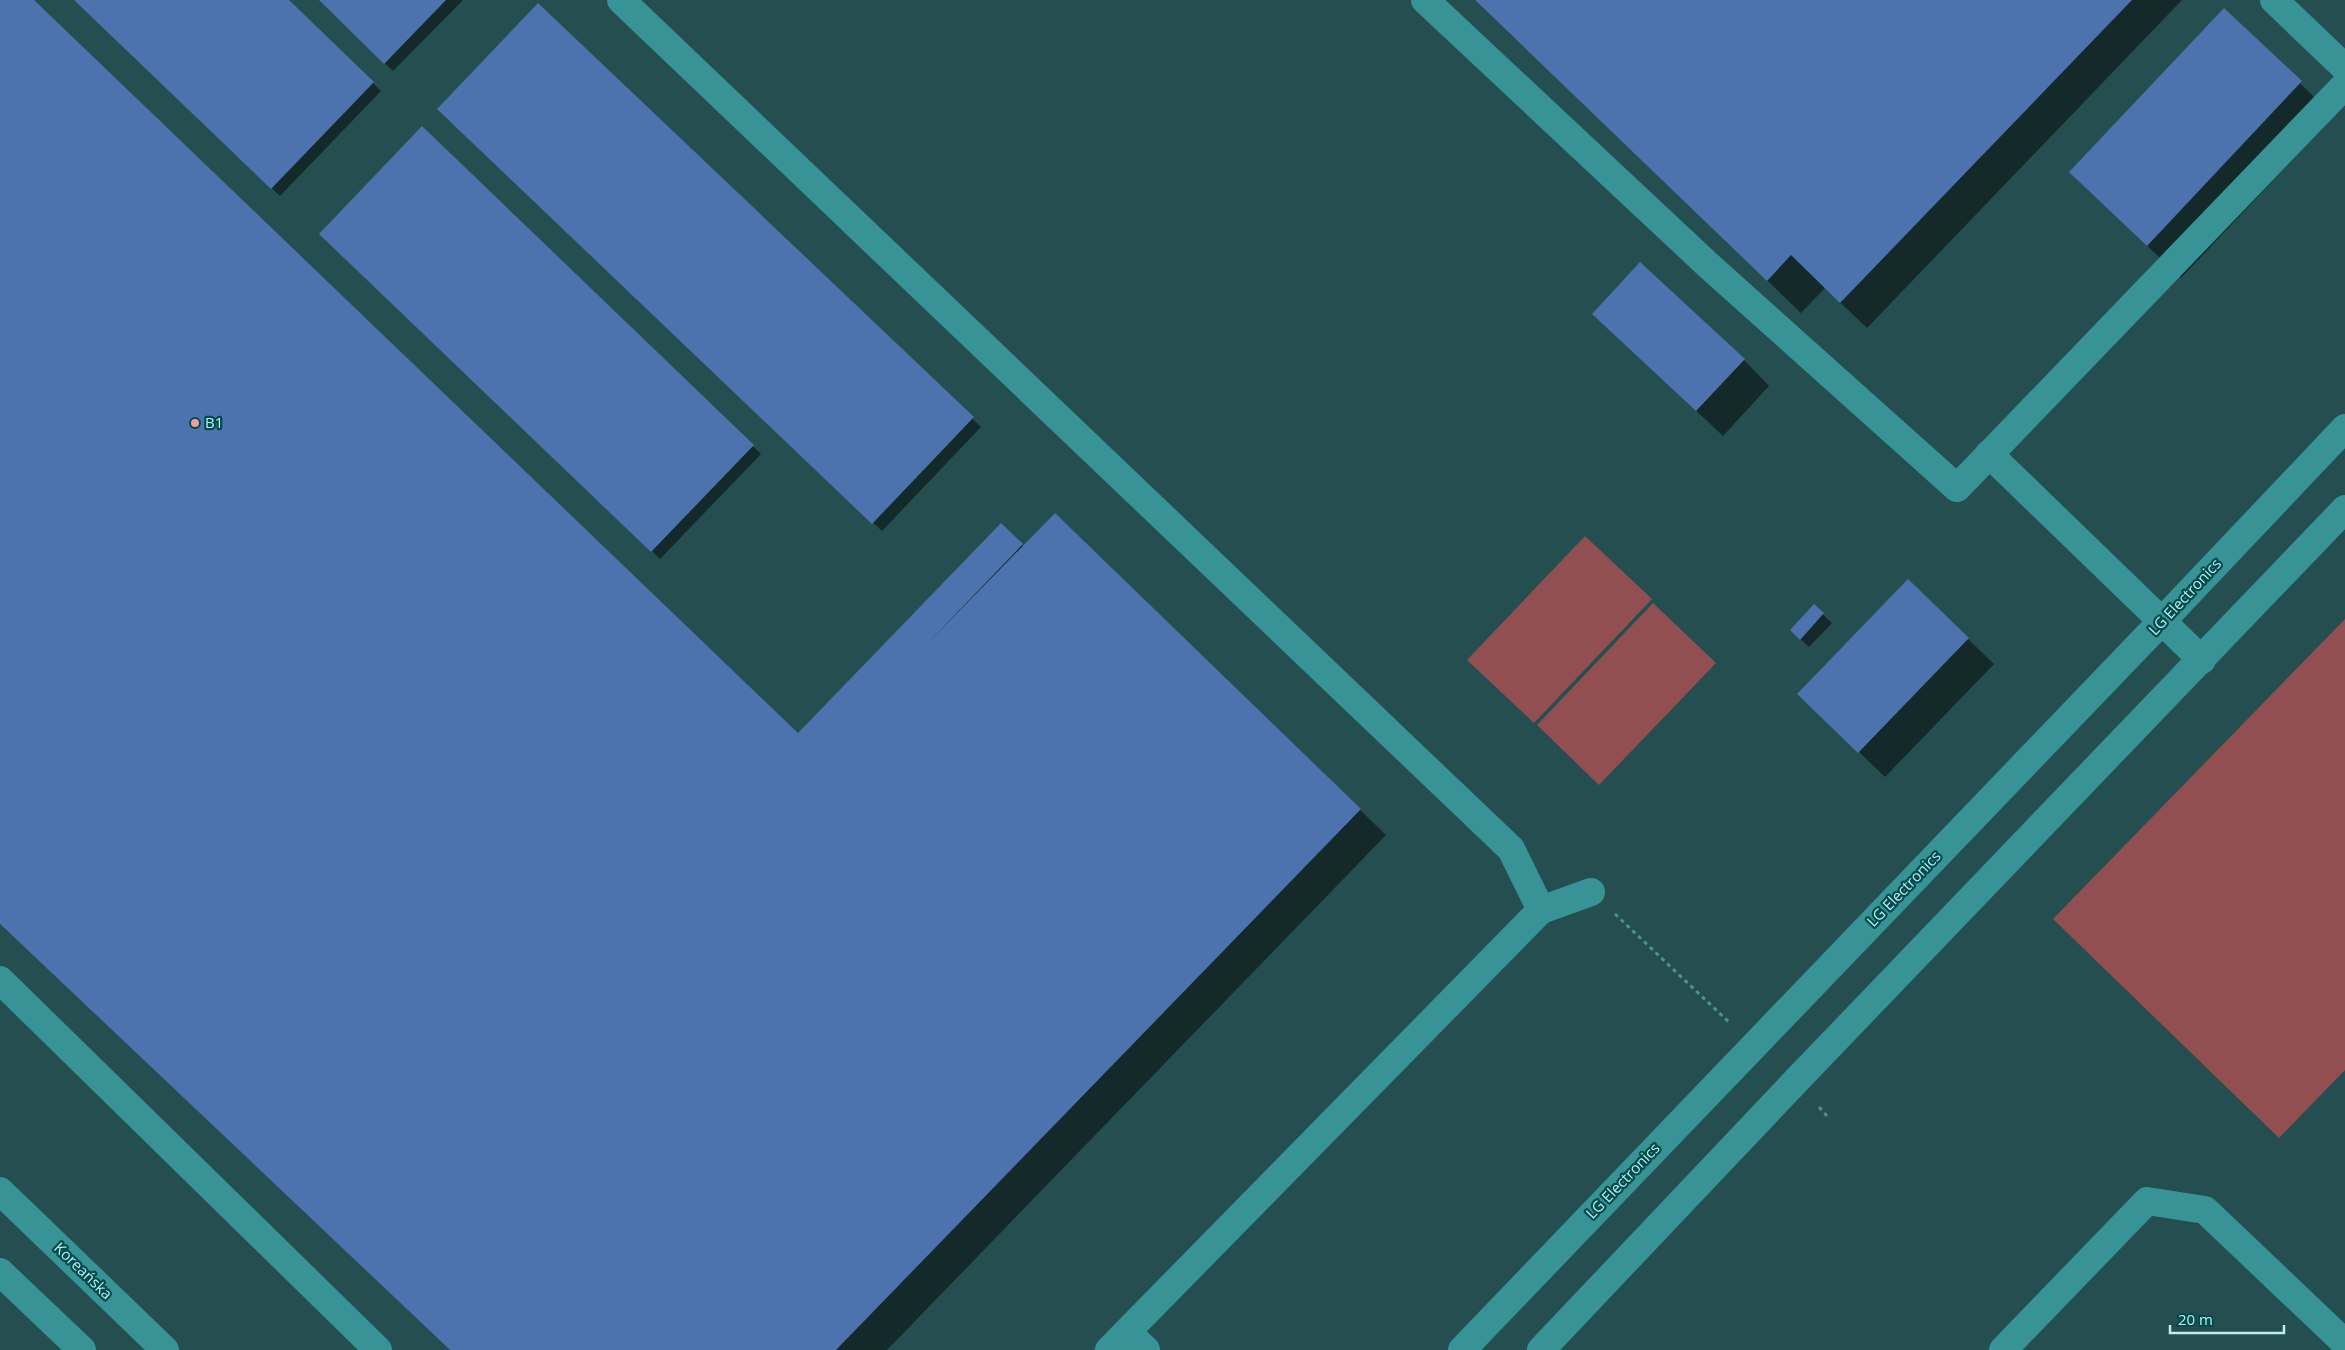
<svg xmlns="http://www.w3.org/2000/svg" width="2345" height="1350" font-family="'Open Sans',sans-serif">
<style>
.built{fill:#244e4f}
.green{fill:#924f52}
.shadow{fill:#0007}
.building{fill:#4c73ad}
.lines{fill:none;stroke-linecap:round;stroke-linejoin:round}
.path{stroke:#4f9092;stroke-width:3;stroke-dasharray:4 4;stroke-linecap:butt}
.minor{stroke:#379396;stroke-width:28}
.poi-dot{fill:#f59b9d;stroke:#004b4d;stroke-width:2}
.labels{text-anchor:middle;stroke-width:4.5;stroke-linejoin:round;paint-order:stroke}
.poi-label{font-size:15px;fill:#bbf0f1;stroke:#004b4d;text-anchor:start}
.street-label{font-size:15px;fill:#bbf0f1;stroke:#004b4d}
</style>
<rect width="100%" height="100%" fill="#004b4d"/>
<!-- built -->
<rect class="built" x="0" y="0" width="2345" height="1350"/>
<!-- green -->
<g class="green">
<polygon points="1585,536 1652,599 1534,723 1467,660"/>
<polygon points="1653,603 1716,663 1599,785 1537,725"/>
<polygon points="2345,619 2345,1070 2279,1138 2053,919"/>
</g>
<!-- shadow -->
<g class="shadow">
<polygon points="0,0 32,0 822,759 1001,525 1024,547 1055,514 1386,835 887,1350 450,1350 0,924"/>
<polygon points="76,0 287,0 381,91 280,196"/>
<polygon points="320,0 463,0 393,71"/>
<polygon points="1475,0 2182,0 1867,328 1825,288 1801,313"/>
<polygon points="538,5 981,427 882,531 447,117"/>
<polygon points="2224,10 2334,116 2181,278 2070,172"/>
<polygon points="422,128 761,454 660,559 321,234"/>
<polygon points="1594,314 1744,360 1769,386 1723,436"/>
<polygon points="1814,606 1832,623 1809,647 1791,630"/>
<polygon points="1968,639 1994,664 1885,777 1825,719"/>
</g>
<!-- building -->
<g class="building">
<polygon points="0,0 34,0 798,733 1001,523 1023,544 924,647 1055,513 1361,809 836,1350 450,1350 0,924"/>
<polygon points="74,0 289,0 374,82 271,189"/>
<polygon points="319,0 446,0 384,64"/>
<polygon points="1475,0 2132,0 1840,303 1791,255 1767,281"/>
<polygon points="538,3 974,417 872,524 437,109"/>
<polygon points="2224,8 2302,81 2147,246 2069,172"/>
<polygon points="422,126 754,445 651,552 319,234"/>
<polygon points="1640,262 1745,359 1696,411 1592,314"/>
<polygon points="1908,579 1969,638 1858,753 1797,694"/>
<polygon points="1814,604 1824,613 1800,640 1790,630"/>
</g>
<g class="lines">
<!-- path -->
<g class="path">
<polyline points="1615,914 1731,1024"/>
<polyline points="1819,1107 1828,1117"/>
</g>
<!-- minor -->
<g class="minor">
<polyline points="621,0 1511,849 1541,910 1109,1350"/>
<polyline points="1425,0 1708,265 1957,488 2345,85"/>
<polyline points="2274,0 2345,68"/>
<polyline points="1989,454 2202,660"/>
<polyline points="1541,910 1591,892"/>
<polyline points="0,980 378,1350"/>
<polyline points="0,1191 165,1350"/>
<polyline points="0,1272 82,1350"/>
<polyline points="1127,1332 1146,1350"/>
<polyline points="1462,1350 2162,621 2345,428"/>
<polyline points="1541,1350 1794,1083 2345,509"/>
<polyline points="2003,1350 2147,1201 2205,1210 2345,1343"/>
</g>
</g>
<!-- markers -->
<circle class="poi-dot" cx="195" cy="423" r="5"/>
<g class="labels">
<!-- poi labels -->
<g class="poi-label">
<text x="205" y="428">B1</text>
</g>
<!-- street labels -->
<g class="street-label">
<text transform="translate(2185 597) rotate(-47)" y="5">LG Electronics</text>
<text transform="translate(1904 889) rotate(-46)" y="5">LG Electronics</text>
<text transform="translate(1623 1181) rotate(-46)" y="5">LG Electronics</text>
<text transform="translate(83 1271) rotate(44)" y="5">Koreańska</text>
</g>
</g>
<!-- scale -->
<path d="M2170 1325v8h114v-8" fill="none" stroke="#bbf0f1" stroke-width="2.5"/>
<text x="2178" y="1325" font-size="15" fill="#bbf0f1" stroke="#004b4d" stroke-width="4" paint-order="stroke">20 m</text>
</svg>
